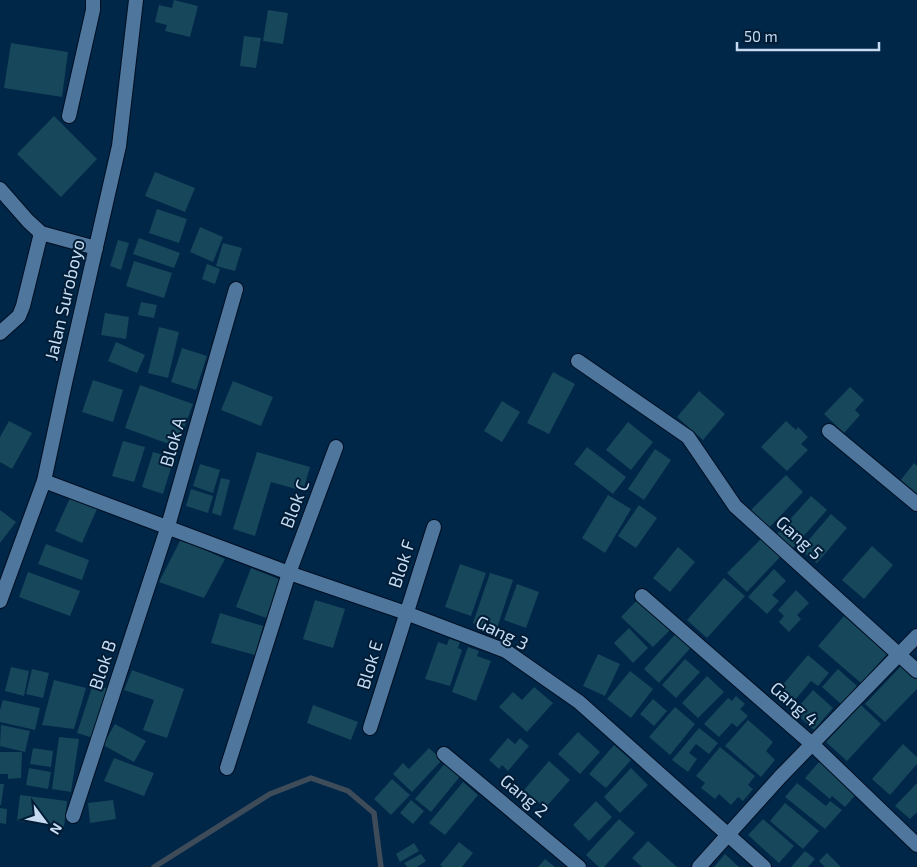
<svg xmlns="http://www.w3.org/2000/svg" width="917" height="867" font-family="'Exo 2',sans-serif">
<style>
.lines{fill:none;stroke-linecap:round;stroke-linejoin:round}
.stream{stroke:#3e4c5a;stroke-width:5.5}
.building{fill:#17475b}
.minor-casing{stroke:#000f21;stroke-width:16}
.minor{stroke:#4f779e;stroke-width:14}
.labels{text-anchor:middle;stroke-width:4;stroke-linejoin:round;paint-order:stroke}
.street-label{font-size:18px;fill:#c6dbf1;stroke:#011d36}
</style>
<rect width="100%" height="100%" fill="#002648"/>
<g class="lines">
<!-- stream -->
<polyline class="stream" points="154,867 270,794 311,778 348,791 374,813 381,867"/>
</g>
<!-- building -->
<g class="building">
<polygon points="174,0 198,6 190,37 165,31 167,25 155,22 159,5 172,8"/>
<polygon points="268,10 288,13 283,44 263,41"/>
<polygon points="244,36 261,38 256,68 240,66"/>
<polygon points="11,43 68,52 62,97 4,88"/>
<polygon points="54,116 97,159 61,197 17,154"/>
<polygon points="155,172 195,188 185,212 145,196"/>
<polygon points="157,209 187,219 179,243 149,233"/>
<polygon points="200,227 223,237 213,262 190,252"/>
<polygon points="139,238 180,253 174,268 133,254"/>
<polygon points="118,240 129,243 121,270 110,266"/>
<polygon points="223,243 242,248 235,271 216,266"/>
<polygon points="134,261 172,273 164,298 126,286"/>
<polygon points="207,264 220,269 215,284 202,279"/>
<polygon points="141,302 157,305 154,318 138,315"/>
<polygon points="105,313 129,317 126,339 101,335"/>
<polygon points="159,327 179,332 168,378 148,373"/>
<polygon points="116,342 145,355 137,373 108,361"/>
<polygon points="182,348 207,356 196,390 171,382"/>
<polygon points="553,372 575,384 549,434 527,423"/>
<polygon points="93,380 123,390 113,422 82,412"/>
<polygon points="233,381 273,397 261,426 221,410"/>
<polygon points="140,385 193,404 177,447 125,428"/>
<polygon points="850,387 864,400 855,410 860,415 844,433 824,414"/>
<polygon points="699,391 725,414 703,440 677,417"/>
<polygon points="502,401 520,412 502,442 484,431"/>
<polygon points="9,421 32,433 12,469 0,462 0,437"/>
<polygon points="786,421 796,430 798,427 808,437 801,444 808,450 787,471 761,447"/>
<polygon points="628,422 653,442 631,470 606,450"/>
<polygon points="123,441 145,447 134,482 112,476"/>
<polygon points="587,447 626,477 613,494 574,464"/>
<polygon points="655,449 671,460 644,500 628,489"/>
<polygon points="153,452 174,458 163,494 142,487"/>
<polygon points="257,452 310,467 303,491 271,482 255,536 233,529"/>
<polygon points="914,463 917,466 917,494 900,481"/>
<polygon points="200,464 220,470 213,493 193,486"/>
<polygon points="786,475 803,492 767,530 749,512"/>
<polygon points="221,478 230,480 221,516 212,513"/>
<polygon points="191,489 213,496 208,513 186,506"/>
<polygon points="608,495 631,509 605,553 582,538"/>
<polygon points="811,496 827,510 793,548 777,534"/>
<polygon points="70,498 97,509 82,543 55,531"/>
<polygon points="639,505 657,518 636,548 618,536"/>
<polygon points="0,510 16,522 0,543"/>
<polygon points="831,514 847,528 817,563 800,550"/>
<polygon points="762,538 781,556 747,592 727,573"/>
<polygon points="181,539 225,559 204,598 159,582"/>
<polygon points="46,544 89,560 82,580 38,564"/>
<polygon points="872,546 893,565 864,599 842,580"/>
<polygon points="678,547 695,562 670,592 653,578"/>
<polygon points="460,564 486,573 471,616 445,607"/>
<polygon points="251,568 281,580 266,618 236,607"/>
<polygon points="774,569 786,581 772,595 779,601 767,614 748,597"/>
<polygon points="28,572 80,591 70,616 19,597"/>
<polygon points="490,573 513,580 496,631 473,623"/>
<polygon points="724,578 745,596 707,638 687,620"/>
<polygon points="517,584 539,592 526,628 504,620"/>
<polygon points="796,590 809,603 797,615 801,619 789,632 779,622 784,616 778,610"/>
<polygon points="641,596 673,627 653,647 621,617"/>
<polygon points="315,600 345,609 333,648 303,639"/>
<polygon points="220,613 263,626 255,655 211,643"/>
<polygon points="844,616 887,654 861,683 818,646"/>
<polygon points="629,628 648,648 633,663 614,643"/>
<polygon points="679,630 694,644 659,683 644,669"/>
<polygon points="449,639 460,642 458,648 462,650 450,686 425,679 438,642 447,645"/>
<polygon points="468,647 479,651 477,656 491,661 476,701 452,692"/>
<polygon points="598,654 620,664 605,696 583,686"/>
<polygon points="808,655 829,673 818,686 811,681 795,700 780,688"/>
<polygon points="685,659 700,672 676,698 662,685"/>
<polygon points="903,664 917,678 917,689 885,722 865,704"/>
<polygon points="11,667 29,671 24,696 5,691"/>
<polygon points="32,669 49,673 43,698 26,694"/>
<polygon points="838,669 857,686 841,704 822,687"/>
<polygon points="132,670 184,689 167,738 143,730 154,700 124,690"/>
<polygon points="630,671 653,689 631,718 607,699"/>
<polygon points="707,676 724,692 698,718 682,703"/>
<polygon points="54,680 86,688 74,729 42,725"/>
<polygon points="93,684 109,689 93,738 77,733"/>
<polygon points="534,687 553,703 527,732 499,707 513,692 522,700"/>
<polygon points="813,690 833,708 814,730 794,712"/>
<polygon points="736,696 745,704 740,709 748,716 737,727 732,723 719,737 704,724 728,698 732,701"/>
<polygon points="653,699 667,711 654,726 640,714"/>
<polygon points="3,700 40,708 35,730 0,722 0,710"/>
<polygon points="313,705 358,722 351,740 307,723"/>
<polygon points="861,705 881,724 847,761 826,742"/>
<polygon points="675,707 695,724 670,755 649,737"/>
<polygon points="748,720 773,742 766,751 775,760 761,777 725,746"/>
<polygon points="115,724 146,741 134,762 103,745"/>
<polygon points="1,725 30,731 25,752 0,746"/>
<polygon points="699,728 718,743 709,754 696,744 689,753 697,759 688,772 672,760"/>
<polygon points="578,732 600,752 580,774 558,754"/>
<polygon points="59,737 79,739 71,792 52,789"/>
<polygon points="508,738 515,744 520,738 529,746 508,771 502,765 499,769 489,760"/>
<polygon points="903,744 917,757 917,764 890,795 872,779"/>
<polygon points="614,745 631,760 606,788 589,774"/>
<polygon points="720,747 755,776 748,785 753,789 743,801 738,797 731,805 719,794 715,799 701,788 705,783 696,776"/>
<polygon points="33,748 53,751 51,767 30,764"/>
<polygon points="429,748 442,760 412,792 393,774 403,763 409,769"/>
<polygon points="0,752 22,752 21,778 8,779 8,774 0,774"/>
<polygon points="114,758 154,773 144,796 104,781"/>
<polygon points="447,761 462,774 431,812 415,799"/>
<polygon points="549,761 570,780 545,808 524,790"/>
<polygon points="819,762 826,767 828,765 858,792 845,807 832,796 830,799 805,778"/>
<polygon points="29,768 51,772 48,789 26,785"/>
<polygon points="631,768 648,785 620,813 604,797"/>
<polygon points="392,779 410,795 391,815 374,799"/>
<polygon points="463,782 478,795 445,835 429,823"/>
<polygon points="797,783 826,806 830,801 842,810 825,829 785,797"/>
<polygon points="917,783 917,812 910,819 895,806"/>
<polygon points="0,784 4,784 1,805 0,805"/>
<polygon points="20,795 67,801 64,827 17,821"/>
<polygon points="113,800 116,819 90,823 88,803"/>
<polygon points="411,800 424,811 413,824 400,813"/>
<polygon points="596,801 612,817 589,841 573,825"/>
<polygon points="785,803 819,831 803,849 770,821"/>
<polygon points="0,808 7,809 6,824 0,823"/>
<polygon points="619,819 635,833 604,867 599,867 586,855"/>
<polygon points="763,819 794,846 779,863 748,835"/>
<polygon points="648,841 677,867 642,867 632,858"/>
<polygon points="459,842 473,853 462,867 443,867 440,865"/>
<polygon points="414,843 419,851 400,862 396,854"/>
<polygon points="805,851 815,859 808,867 791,867"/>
<polygon points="827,853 841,867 825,867 819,861"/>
<polygon points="421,854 426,861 417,867 407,867 404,863"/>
<polygon points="725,854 739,867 714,867"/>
<polygon points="545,859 555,867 538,867"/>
</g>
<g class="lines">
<defs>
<g id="minor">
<polyline points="69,116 93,10 93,0"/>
<polyline points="0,189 28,221 41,233 96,248"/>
<polyline points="0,333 19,316 23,306 41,233"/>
<polyline points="578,361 688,437 735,506 917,671"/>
<polyline points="829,431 917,504"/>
<polyline points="44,481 289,573 406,613 506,651 579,702 764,867"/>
<polyline points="642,596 812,744 917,845"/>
<polyline points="0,601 44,481 65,383 119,146 136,0"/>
<polyline points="370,728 434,527"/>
<polyline points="444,754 579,867"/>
<polyline points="227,768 289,573 336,447"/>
<polyline points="73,816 168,526 236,289"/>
<polyline points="699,867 780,777 917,636"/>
</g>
</defs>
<!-- minor casing -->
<use href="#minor" class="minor-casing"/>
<!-- minor -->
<use href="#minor" class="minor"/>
</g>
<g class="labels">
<!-- street labels -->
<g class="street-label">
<text transform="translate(65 300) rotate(-77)" y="6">Jalan Suroboyo</text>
<text transform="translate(173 442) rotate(-74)" y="6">Blok A</text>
<text transform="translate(295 504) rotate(-69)" y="6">Blok C</text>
<text transform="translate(799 538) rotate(42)" y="6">Gang 5</text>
<text transform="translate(402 564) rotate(-72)" y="6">Blok F</text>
<text transform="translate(502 633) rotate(26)" y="6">Gang 3</text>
<text transform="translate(103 665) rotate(-72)" y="6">Blok B</text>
<text transform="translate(370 665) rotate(-73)" y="6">Blok E</text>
<text transform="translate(794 704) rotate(41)" y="6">Gang 4</text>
<text transform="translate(524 796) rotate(40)" y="6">Gang 2</text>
</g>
</g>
<!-- north arrow -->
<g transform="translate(45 822) rotate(122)" stroke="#011d36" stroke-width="4" paint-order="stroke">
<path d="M0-4L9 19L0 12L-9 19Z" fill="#c6dbf1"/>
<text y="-8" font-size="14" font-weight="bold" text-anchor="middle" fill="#c6dbf1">N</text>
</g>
<!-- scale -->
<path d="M737 42v8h142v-8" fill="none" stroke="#c6dbf1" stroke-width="2.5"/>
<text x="744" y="42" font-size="15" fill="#c6dbf1" stroke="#011d36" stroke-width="4" paint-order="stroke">50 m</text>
</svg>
